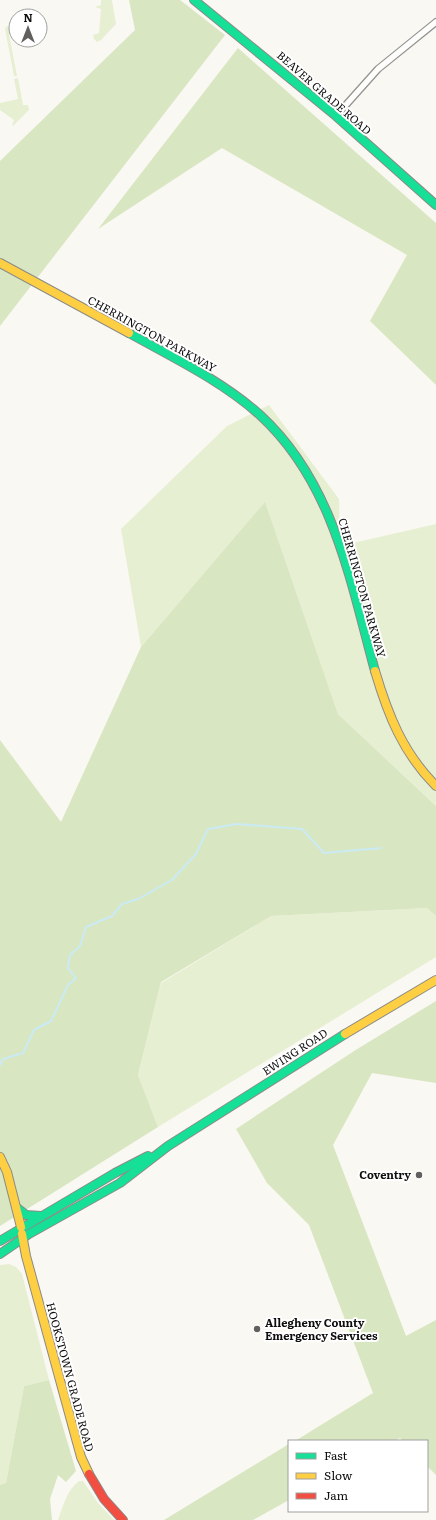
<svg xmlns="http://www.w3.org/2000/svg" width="436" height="1520" font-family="Literata,serif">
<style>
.green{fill:#e7efd3}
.forest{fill:#d9e6c2}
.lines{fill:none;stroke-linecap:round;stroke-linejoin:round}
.stream{stroke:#caebf3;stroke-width:2}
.street-casing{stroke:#949391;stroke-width:8}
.fast-casing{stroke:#8b8a87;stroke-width:10}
.slow-casing{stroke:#8b8a87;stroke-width:10}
.jam-casing{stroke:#8b8a87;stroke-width:10}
.street{stroke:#fefefd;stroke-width:5.5}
.fast{stroke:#16e098;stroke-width:8}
.slow{stroke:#ffcf43;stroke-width:8}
.jam{stroke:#f24e42;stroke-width:8}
.poi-dot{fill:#61605e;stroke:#fff;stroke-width:1.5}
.labels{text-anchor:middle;stroke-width:4;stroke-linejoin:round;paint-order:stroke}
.street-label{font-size:11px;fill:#0e0e0e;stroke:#fff}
.poi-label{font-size:11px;font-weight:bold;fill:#0e0e0e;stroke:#fff;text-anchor:end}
</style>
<rect width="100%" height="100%" fill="#faf8f2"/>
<!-- green -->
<g class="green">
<polygon points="101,0 112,0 116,24 101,40 97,42 94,39 93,35 99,33 101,9 95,7 101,5"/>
<polygon points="7,26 16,32 9,34 17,76 14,76 5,29"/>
<polygon points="18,78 23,105 28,105 29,110 13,126 12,125 14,120 0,110 0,103 18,99 14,79"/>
<polygon points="269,405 339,499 340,546 436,524 436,806 338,714 265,503 141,647 121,529 227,426"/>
<polygon points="427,908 436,916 436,957 158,1127 138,1075 161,983 271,916"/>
<polygon points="9,1264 16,1267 22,1274 49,1380 24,1386 6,1483 0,1485 0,1265"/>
<path d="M79,1481H83L98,1503L114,1520H58C63,1506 67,1490 79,1481Z"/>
</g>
<!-- forest -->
<g class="forest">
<polygon points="129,0 180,0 225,35 0,326 0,161 135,30"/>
<polygon points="238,48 436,223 436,385 370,321 407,255 222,148 98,229"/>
<polygon points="265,502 338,714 436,806 436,916 427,908 271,916 161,982 138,1075 158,1127 0,1226 0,740 61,822 141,647"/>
<polygon points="436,1001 436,1083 372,1073 333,1145 406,1336 436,1320 436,1475 427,1466 427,1441 403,1441 400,1438 394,1441 295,1441 373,1393 309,1225 267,1183 236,1129 354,1051"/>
<polygon points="49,1380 76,1471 66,1482 58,1475 50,1499 52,1520 0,1520 0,1485 6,1483 24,1386"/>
<polygon points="289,1444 289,1500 253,1520 164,1520"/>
</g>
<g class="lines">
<!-- stream -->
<polyline class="stream" points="0,1065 3,1059 23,1053 34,1030 51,1021 68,985 76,978 68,968 70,955 80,946 86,927 112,916 122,904 138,899 172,880 196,854 208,829 237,824 302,829 324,853 381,848"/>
<defs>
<polyline id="street" points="336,116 378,69 436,22"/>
<g id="fast">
<polyline points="194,0 336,116 436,205"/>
<path d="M129,333C174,358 222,381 260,415C333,482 350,579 375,671"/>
<polyline points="17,1208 26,1215 41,1216"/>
<polyline points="0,1241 115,1173 148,1156"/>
<polyline points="0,1254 29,1234 120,1183 168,1146 345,1034"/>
</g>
<g id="slow">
<polyline points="0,263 129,333"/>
<path d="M375,671C388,715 403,753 436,786"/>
<polyline points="345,1034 436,980"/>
<polyline points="0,1157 7,1172 21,1227"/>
<polyline points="22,1234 26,1256 81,1457 89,1474"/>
</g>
<polyline id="jam" points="89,1474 104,1499 123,1520"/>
</defs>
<!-- street casing -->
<use href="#street" class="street-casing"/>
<!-- fast casing -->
<use href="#fast" class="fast-casing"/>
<!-- slow casing -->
<use href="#slow" class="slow-casing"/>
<!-- jam casing -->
<use href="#jam" class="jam-casing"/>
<!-- street -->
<use href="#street" class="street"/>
<!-- fast -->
<use href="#fast" class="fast"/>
<!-- slow -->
<use href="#slow" class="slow"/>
<!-- jam -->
<use href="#jam" class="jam"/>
</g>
<!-- markers -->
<g class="poi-dot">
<circle cx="419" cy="1175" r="4"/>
<circle cx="257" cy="1329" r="4"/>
</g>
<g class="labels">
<!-- street labels -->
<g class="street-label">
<text transform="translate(324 93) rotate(41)" y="4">BEAVER GRADE ROAD</text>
<text transform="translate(152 334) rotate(29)" y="4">CHERRINGTON PARKWAY</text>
<text transform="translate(362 588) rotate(74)" y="4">CHERRINGTON PARKWAY</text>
<text transform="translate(295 1052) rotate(-33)" y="4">EWING ROAD</text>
<text transform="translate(70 1377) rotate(75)" y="4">HOOKSTOWN GRADE ROAD</text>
</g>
<!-- poi labels -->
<g class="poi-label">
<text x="411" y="1179">Coventry</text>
<text x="265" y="1327" text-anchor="start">Allegheny County<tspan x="265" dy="13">Emergency Services</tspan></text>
</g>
</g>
<!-- legend -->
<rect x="288" y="1440" width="140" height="72" fill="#ffffff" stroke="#9f9f9f"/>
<rect x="296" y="1453" width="20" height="6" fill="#16e098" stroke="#9f9f9f"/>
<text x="324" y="1460" font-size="12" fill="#0e0e0e">Fast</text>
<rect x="296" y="1473" width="20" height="6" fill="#ffcf43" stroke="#9f9f9f"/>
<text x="324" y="1480" font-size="12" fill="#0e0e0e">Slow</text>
<rect x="296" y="1493" width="20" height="6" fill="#f24e42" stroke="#9f9f9f"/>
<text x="324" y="1500" font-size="12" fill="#0e0e0e">Jam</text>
<!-- north arrow -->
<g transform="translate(28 28)"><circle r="19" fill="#ffffff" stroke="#9f9f9f"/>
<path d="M0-3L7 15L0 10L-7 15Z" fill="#61605e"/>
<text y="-6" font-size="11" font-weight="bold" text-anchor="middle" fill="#0e0e0e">N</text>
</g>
</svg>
